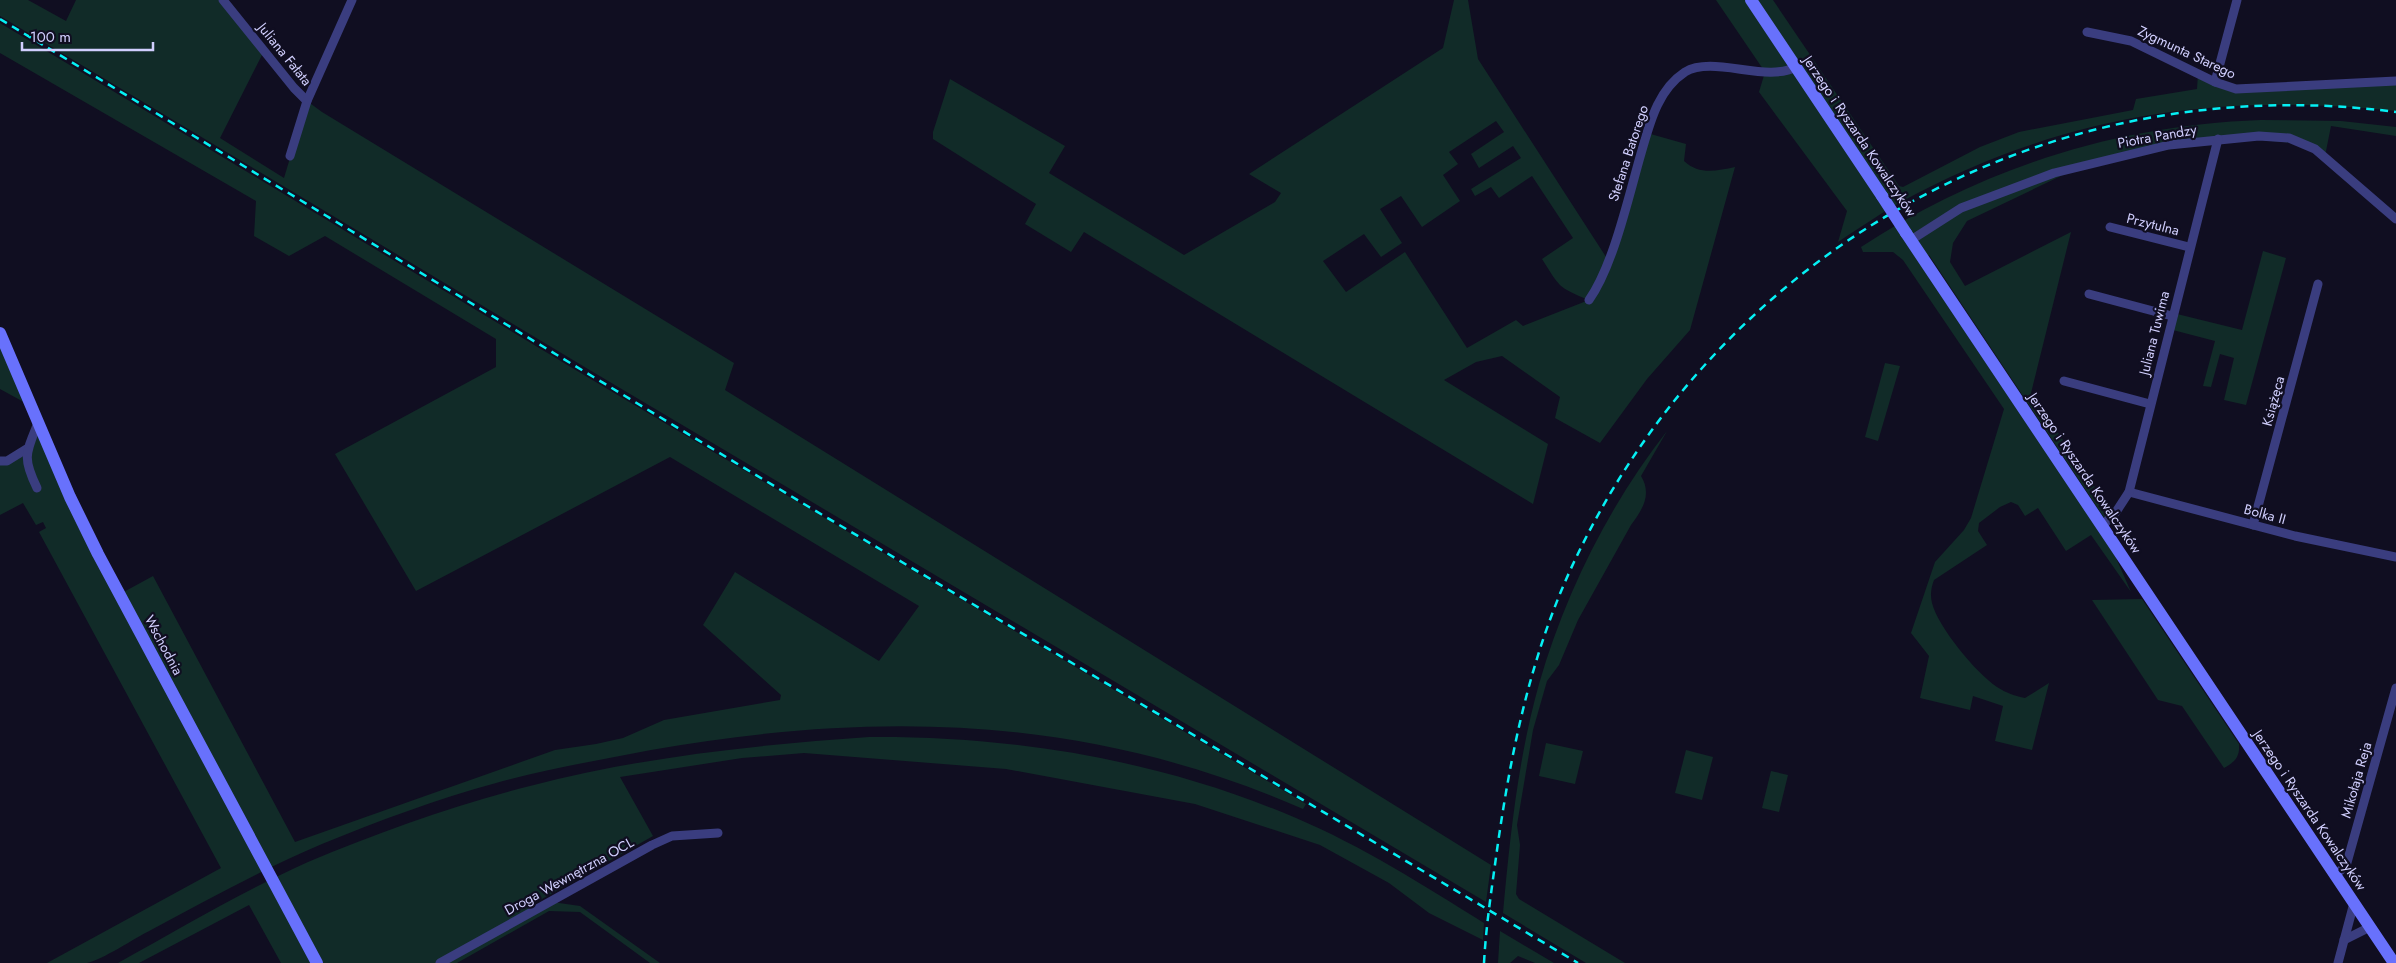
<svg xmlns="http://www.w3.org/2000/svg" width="2396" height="963" font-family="Jost,sans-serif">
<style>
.green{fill:#112b28;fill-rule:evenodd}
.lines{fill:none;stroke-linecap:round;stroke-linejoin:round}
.street{stroke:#3a3d7f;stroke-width:9}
.secondary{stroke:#6871fc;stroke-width:12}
.rail{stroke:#05f0f4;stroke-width:2.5;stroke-dasharray:8 6;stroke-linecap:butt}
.secondary-bridge{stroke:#6871fc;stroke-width:12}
.labels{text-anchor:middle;stroke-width:4.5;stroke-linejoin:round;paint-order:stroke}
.street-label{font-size:14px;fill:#d1cffe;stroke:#100e21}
</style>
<rect width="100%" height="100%" fill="#100e21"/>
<!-- green -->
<g class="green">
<polygon points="0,0 28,0 66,21 76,0 223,0 264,51 220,138 284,178 307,101 322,112 734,363 725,390 1491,865 1486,902 593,372 0,16"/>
<path d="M1454,0H1468L1478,59L1608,260L1647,133L1686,144L1684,161C1699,175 1716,171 1735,167L1690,330L1647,379L1600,443L1555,418L1560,397L1502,356L1476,362L1444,380L1548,444L1533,504L1084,232L1071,252L1025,224L1036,204L933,139V132L950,79L1065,146L1049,173L1184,255L1275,202L1281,193L1249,174L1443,48ZM1496,121L1504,132L1471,154L1479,168L1513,146L1521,158L1471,189L1475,196L1491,187L1499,198L1532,176L1573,238L1542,259C1560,287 1557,287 1589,300L1523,326L1516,320L1467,348L1405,252L1346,292L1323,261L1364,234L1381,257L1402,243L1380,209L1401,196L1422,227L1460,201L1443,175L1458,164L1449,152Z"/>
<path d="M1716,0H1773L1899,186L1903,187L1980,147L2019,132L2133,110L2136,99L2197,89L2198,74L2228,87L2396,81V111C2215,92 2060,115 1899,203C1878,215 1858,229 1838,242L1847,211L1759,92L1765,72Z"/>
<path d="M0,23L589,378L1306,804L1303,809C1088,715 879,710 651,750C599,760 547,769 496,783C437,799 378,821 322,844C263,869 207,900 151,930C135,938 102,960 87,963C74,963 60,963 47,963L221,868L39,532L46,528L43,522L36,525L23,503L0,515V461L28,448L38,423L120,594L153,576L295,842L555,750L596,744L623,738L664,720L780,700L781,695L703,625L735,572L879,661L919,606L670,457L416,591L335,454L496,367V339L325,236L289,256L254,236L256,201L0,53Z"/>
<path d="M2261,120L2341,121L2396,127V136L2331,126L2325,156L2305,144L2237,138L2088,163L1967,221L1953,243L1950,262L1965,286L2071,232L2031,393L2114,515L2107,522L1929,255L1925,260L2102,526L2131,592L2091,535L2066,551L2038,508L2025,516L2018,505L2011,502L2000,507L1979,523L1978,531L1987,545L1934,580C1931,588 1930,595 1932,603C1938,627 1976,673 1997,687C2006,693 2015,696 2025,698L2049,683L2032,750L1995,741L2003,706L1973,696L1970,710L1920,698L1929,656L1911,633L1935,562L1964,530L1971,518L2004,409L1903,260L1893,252H1863L1861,247C1981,168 2117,125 2261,120Z"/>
<polygon points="2263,251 2286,258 2246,405 2224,400 2234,358 2220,354 2211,387 2203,386 2215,341 2169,329 2173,313 2242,330"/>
<polygon points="0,333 31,406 0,389"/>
<polygon points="1885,363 1900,366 1878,441 1865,437"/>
<path d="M1667,431L1641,476C1652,494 1643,509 1631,525L1578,620L1559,665L1547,681L1533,730L1519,813L1517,825L1520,845L1516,894L1519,899L1625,963H1586L1503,913C1510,836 1518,759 1539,684C1565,594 1609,505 1667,431Z"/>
<path d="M2142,599L2239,744C2240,757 2235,762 2224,768L2182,706L2158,700L2092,600Z"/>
<path d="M869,737C1016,736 1160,760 1296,818C1362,846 1423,885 1484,923L1483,940L1429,913L1389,883L1320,845L1195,804L1006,769L804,753L742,758L620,777L653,836L535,903L536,905L552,902L580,906L660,963H650L580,912L549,911L457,963H281L249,905L139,963H118C181,928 243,891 308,862C380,832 455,805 530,786C640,757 756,745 869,737Z"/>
<polygon points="1546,743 1583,751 1575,784 1539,776"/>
<polygon points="1686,750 1713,757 1702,800 1675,793"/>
<polygon points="1771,771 1788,775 1779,812 1762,808"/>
<polygon points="1500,931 1554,963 1535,963 1518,956 1510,963 1498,963"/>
</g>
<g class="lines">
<!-- street -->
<g class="street">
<polyline points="223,0 294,88 307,101"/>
<polyline points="2087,32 2131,41 2215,82 2236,89 2396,81"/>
<polyline points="2215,82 2237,0"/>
<polyline points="290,156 307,101 352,0"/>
<polyline points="2110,227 2189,247"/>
<polyline points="1911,240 1961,208 2054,173 2169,145 2259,136 2289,138 2315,149 2396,219"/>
<polyline points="2089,294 2172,316"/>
<path d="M1589,300C1613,266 1628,199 1640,157C1649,127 1656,91 1685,72C1713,55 1766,83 1796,67"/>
<polyline points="2064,381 2150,404"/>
<polyline points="0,461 7,461 28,448"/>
<path d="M37,488C22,457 26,453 38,423"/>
<polyline points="2129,492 2295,536 2396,557"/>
<polyline points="2253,525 2318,284"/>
<polyline points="2102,526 2116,512 2129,492 2218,139"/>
<polyline points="2335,875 2346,866 2396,688"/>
<polyline points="2344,940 2370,927"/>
<polyline points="440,963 652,845 672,836 718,833"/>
<polyline points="2338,963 2354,903"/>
</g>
<!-- secondary -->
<g class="secondary">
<polyline points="1751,0 1882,196"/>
<polyline points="1906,233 2394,963"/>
<polyline points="0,333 70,497 98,554 317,963"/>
</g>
<!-- rail -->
<g class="rail">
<polyline points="0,19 809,507 1578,963"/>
<path d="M1484,963C1486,925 1492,887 1497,850C1511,751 1531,653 1574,562C1722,247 2051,67 2396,112"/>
</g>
<!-- secondary-bridge -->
<polyline class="secondary-bridge" points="1882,196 1906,233"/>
</g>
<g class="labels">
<!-- street labels -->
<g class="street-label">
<text transform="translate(2187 52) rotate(25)" y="5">Zygmunta Starego</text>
<text transform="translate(285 54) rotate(51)" y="5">Juliana Fałata</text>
<text transform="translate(1860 136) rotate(56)" y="5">Jerzego i Ryszarda Kowalczyków</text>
<text transform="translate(2157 136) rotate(-10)" y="5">Piotra Pandzy</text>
<text transform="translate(1628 153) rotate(-72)" y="5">Stefana Batorego</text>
<text transform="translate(2153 224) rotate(14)" y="5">Przytulna</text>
<text transform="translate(2154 333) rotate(-76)" y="5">Juliana Tuwima</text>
<text transform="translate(2273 401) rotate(-75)" y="5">Książęca</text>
<text transform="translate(2085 473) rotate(56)" y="5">Jerzego i Ryszarda Kowalczyków</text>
<text transform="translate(2265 514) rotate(15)" y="5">Bolka II</text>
<text transform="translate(164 645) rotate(62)" y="5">Wschodnia</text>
<text transform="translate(2356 780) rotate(-74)" y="5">Mikołaja Reja</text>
<text transform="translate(2310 810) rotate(56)" y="5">Jerzego i Ryszarda Kowalczyków</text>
<text transform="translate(569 876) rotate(-29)" y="5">Droga Wewnętrzna OCL</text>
</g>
</g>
<!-- scale -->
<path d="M22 42v8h131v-8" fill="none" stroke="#d1cffe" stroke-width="2.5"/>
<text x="30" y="42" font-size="15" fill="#d1cffe" stroke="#100e21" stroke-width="4" paint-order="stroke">100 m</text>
</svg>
